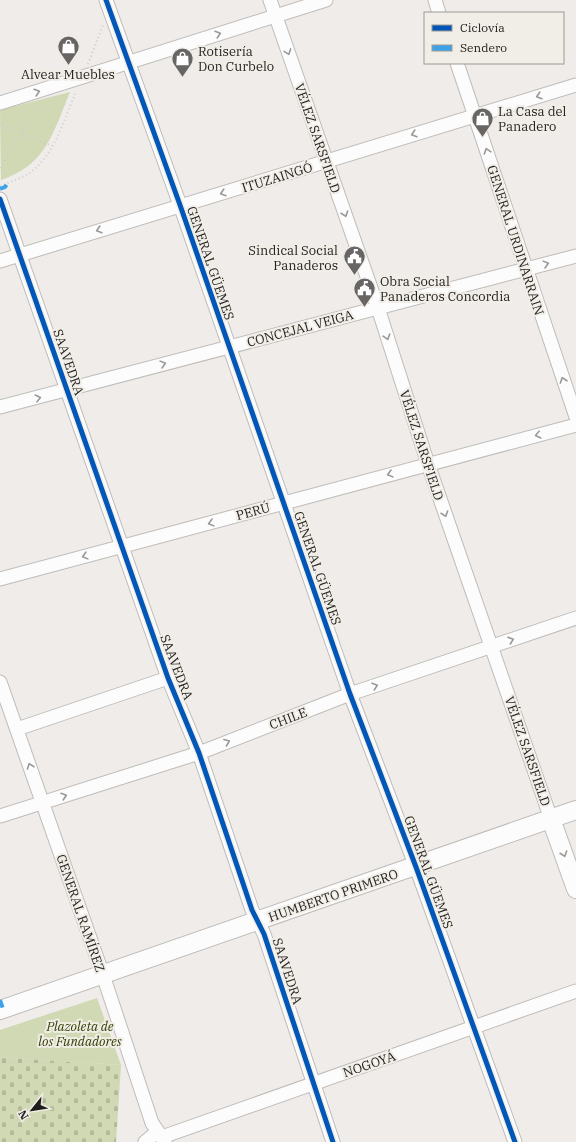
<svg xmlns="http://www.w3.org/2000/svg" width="576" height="1142" font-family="'IBM Plex Serif',serif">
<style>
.cemetery{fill:url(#cemetery-stones)}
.park{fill:#d0d9b4}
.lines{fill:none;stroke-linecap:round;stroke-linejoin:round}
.street-casing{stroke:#bebcb9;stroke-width:15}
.secondary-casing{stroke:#bebcb9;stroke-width:20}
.path{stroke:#cdcdcc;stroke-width:2;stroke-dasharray:1 3;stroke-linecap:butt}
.street{stroke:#fdfcfc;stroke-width:13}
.secondary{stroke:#fdfcfc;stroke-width:18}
.quiet{stroke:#3da2ea;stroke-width:4;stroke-dasharray:8 4;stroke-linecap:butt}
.cycleway-casing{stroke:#f1ede7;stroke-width:8}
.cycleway{stroke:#0057b8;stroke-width:5}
.oneway{stroke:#999897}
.labels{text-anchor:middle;stroke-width:4;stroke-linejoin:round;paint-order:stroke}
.poi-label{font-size:13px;fill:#1f1e1c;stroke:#f1ede7;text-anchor:start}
.street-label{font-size:13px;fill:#1f1e1c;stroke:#f1ede7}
.park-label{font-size:13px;font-style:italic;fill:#323f00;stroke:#f1ede7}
</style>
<defs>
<pattern id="cemetery-stones" width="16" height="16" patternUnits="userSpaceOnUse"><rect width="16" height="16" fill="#d0d9b4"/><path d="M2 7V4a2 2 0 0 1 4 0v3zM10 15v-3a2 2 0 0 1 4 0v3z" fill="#b2ba9a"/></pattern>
</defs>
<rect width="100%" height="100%" fill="#efece9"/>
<!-- cemetery -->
<polygon class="cemetery" points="0,1057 121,1065 116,1142 0,1142"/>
<!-- park -->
<g class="park">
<path d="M70,92C53,133 46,165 1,180L0,110Z"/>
<polygon points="97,998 121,1065 0,1057 0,1030"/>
</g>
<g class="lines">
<defs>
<g id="street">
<polyline points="106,0 180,205 350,694 416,867 515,1142"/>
<polyline points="270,0 378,308 428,464 551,819"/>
<polyline points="435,0 439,13"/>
<polyline points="457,63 576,417"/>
<polyline points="0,103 326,0"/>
<polyline points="0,199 168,678 199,753 252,910 264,934 333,1142"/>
<polyline points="0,261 576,85"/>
<polyline points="0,407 576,256"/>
<polyline points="0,579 576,425"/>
<polyline points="0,682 103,975 152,1123 165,1142"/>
<polyline points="17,729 168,678"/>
<polyline points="0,816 199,753 350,694 576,618"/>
<polyline points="162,1137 576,991"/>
<polyline points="145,1142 157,1132"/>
</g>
<g id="secondary">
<polyline points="551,819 576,889"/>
<polyline points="0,1010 576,810"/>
</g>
</defs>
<!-- street casing -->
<use href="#street" class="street-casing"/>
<!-- secondary casing -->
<use href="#secondary" class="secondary-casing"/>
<!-- path -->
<g class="path">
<polyline points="88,64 103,25"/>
<polyline points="0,124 52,146"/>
<polyline points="0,168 40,103"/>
<path d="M0,186C11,182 22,178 31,172C55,154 64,119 76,92"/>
</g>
<!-- street -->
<use href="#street" class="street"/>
<!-- secondary -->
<use href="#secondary" class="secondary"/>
<!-- quiet -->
<g class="quiet">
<polyline points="0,189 5,187 8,183"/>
<polyline points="0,1000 3,1009"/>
</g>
<defs>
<g id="cycleway">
<polyline points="106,0 180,205 350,694 416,867 515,1142"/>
<polyline points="0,199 168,678 199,753 252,910 264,934 333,1142"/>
</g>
</defs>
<!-- cycleway casing -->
<use href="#cycleway" class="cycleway-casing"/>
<!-- cycleway -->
<use href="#cycleway" class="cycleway"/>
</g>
<!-- one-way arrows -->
<defs><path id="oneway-chevron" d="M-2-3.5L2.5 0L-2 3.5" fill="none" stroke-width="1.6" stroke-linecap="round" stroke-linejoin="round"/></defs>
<g class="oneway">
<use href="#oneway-chevron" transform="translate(218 34) rotate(-18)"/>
<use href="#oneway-chevron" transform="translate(288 52) rotate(70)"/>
<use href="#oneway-chevron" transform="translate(37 92) rotate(-17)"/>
<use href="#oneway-chevron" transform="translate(539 96) rotate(163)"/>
<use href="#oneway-chevron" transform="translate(414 134) rotate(163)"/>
<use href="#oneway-chevron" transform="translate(487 151) rotate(-108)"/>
<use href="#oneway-chevron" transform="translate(223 193) rotate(163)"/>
<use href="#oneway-chevron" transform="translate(345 214) rotate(71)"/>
<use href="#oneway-chevron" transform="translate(99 230) rotate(163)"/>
<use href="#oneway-chevron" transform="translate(546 264) rotate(-15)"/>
<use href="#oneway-chevron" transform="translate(387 337) rotate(72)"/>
<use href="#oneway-chevron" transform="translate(163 364) rotate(-15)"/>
<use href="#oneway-chevron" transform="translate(563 380) rotate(-109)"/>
<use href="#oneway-chevron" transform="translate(38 398) rotate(-14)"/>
<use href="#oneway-chevron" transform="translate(538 435) rotate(166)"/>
<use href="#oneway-chevron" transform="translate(390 474) rotate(165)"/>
<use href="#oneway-chevron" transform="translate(445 514) rotate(71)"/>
<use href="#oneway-chevron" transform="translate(211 523) rotate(165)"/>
<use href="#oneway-chevron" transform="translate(85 556) rotate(165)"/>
<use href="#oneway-chevron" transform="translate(511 640) rotate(-19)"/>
<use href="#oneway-chevron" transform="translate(375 686) rotate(-19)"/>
<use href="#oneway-chevron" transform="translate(227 742) rotate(-21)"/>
<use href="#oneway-chevron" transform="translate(30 766) rotate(-109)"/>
<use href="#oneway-chevron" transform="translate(64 796) rotate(-18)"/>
<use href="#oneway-chevron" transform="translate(564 854) rotate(71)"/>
</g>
<!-- icons -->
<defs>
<symbol id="shop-pin" viewBox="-11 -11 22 30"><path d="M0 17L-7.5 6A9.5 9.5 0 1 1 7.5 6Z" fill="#686664" stroke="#f1ede7"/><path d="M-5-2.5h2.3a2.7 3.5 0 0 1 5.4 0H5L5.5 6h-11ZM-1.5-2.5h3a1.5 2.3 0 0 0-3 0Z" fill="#fff"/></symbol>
<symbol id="civic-pin" viewBox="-11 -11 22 30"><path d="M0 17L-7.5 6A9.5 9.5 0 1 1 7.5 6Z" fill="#686664" stroke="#f1ede7"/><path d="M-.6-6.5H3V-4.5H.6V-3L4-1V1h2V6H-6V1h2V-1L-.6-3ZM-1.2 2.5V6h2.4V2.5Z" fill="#fff"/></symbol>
</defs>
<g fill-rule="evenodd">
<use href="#shop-pin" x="56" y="34" width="25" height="34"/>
<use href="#shop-pin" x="170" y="46" width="25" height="34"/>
<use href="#shop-pin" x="470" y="106" width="25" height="34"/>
<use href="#civic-pin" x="342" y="244" width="25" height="34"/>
<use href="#civic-pin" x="352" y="276" width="25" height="34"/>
</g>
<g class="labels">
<!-- poi labels -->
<g class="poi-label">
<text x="198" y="56">Rotisería<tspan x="198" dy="15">Don Curbelo</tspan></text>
<text x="68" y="79" text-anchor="middle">Alvear Muebles</text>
<text x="498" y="116">La Casa del<tspan x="498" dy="15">Panadero</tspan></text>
<text x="338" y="255" text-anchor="end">Sindical Social<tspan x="338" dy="15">Panaderos</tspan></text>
<text x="380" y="286">Obra Social<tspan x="380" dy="15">Panaderos Concordia</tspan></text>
</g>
<!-- street labels -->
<g class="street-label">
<text transform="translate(318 138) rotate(71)" y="5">VÉLEZ SARSFIELD</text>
<text transform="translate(277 177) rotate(-17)" y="5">ITUZAINGÓ</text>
<text transform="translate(516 240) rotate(72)" y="5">GENERAL URDINARRAIN</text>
<text transform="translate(211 263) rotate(71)" y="5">GENERAL GÜEMES</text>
<text transform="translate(300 328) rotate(-15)" y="5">CONCEJAL VEIGA</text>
<text transform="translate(69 362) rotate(71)" y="5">SAAVEDRA</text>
<text transform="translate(422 445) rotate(72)" y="5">VÉLEZ SARSFIELD</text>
<text transform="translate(253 511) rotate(-15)" y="5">PERÚ</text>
<text transform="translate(318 568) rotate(71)" y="5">GENERAL GÜEMES</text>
<text transform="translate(177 667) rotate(69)" y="5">SAAVEDRA</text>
<text transform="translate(288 718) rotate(-21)" y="5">CHILE</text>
<text transform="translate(528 751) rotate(71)" y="5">VÉLEZ SARSFIELD</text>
<text transform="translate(429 872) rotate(70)" y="5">GENERAL GÜEMES</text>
<text transform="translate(333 895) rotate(-19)" y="5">HUMBERTO PRIMERO</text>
<text transform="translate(81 913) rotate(71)" y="5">GENERAL RAMÍREZ</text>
<text transform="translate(288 971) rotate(72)" y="5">SAAVEDRA</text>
<text transform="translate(369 1064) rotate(-19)" y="5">NOGOYÁ</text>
</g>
<!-- park labels -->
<g class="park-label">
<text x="80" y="1031">Plazoleta de<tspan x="80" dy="15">los Fundadores</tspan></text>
</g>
</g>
<!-- legend -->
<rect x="424" y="12" width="140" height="52" fill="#f1ede7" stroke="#9d9a96"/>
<rect x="432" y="25" width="20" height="6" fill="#0057b8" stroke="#9d9a96"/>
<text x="460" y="32" font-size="12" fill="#1f1e1c">Ciclovía</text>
<rect x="432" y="45" width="20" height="6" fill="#3da2ea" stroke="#9d9a96"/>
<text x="460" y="52" font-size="12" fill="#1f1e1c">Sendero</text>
<!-- north arrow -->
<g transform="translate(32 1110) rotate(240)" stroke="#f1ede7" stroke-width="3" paint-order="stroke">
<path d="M0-3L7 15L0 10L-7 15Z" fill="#1f1e1c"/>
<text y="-6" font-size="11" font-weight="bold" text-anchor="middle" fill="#1f1e1c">N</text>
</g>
</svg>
